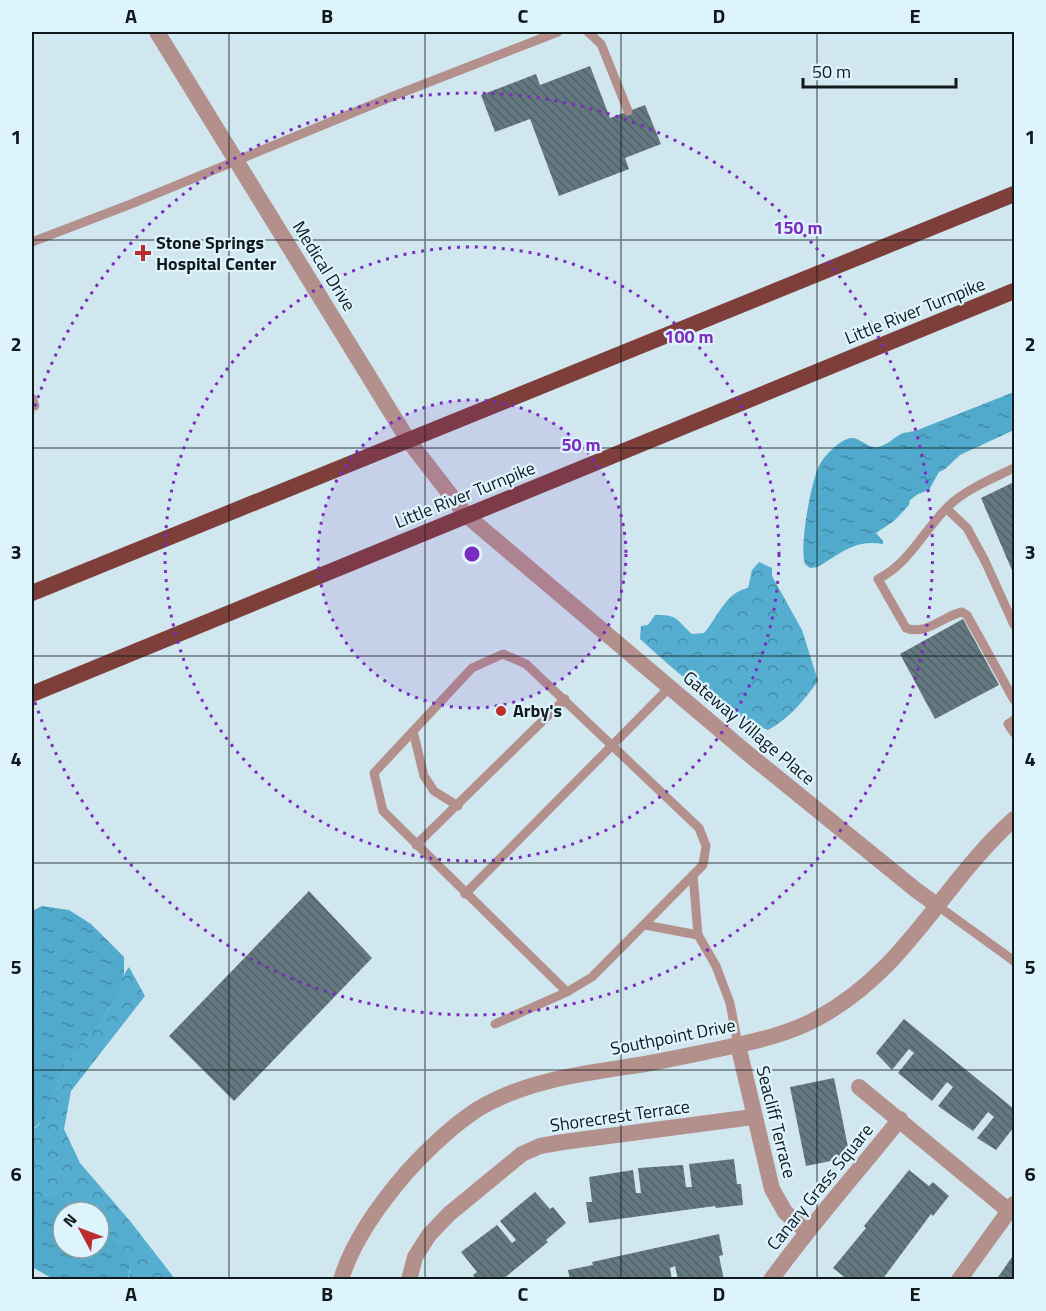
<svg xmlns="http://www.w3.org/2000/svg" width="1046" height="1311" font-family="'Titillium Web',sans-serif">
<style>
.forest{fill:url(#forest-crowns)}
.water{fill:url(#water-ripples)}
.building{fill:url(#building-back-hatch)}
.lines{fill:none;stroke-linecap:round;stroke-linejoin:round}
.service{stroke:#b4908c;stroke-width:9}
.minor{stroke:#b4908c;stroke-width:16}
.tertiary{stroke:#b4908c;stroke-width:16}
.trunk{stroke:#7e3e3a;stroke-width:16}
.grid{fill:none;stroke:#11191c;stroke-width:1.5;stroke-opacity:0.55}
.ring{fill:none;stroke:#7b2cbf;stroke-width:3;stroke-dasharray:3 6}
.poi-dot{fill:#bb2c2e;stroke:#def4fd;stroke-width:2}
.labels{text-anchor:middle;stroke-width:4.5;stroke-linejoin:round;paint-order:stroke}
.poi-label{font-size:18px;font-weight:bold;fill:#11191c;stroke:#def4fd;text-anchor:start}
.street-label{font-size:18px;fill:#11191c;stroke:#def4fd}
.centre{fill:#7b2cbf;stroke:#def4fd;stroke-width:3}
.ring-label{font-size:18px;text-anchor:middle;font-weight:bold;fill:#7b2cbf;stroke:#def4fd;stroke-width:4.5;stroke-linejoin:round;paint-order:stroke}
.neatline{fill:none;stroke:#11191c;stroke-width:2}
.grid-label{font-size:20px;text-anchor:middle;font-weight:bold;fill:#11191c}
</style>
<defs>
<pattern id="forest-crowns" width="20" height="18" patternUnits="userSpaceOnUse" patternTransform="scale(1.5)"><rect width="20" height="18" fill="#55aecf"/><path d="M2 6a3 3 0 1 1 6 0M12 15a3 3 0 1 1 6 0" fill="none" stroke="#458da7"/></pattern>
<pattern id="water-ripples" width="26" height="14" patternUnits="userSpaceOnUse" patternTransform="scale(1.5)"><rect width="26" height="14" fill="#51aacb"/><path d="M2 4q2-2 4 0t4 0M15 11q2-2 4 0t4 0" fill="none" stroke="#428aa4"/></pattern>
<pattern id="building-back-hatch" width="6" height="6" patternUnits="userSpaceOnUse" patternTransform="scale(1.5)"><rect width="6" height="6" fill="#647880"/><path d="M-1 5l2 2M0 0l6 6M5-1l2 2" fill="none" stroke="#516268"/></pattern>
</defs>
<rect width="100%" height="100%" fill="#d1e7f0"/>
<!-- forest -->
<g class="forest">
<path d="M759,562L772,568V576L802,630L818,681C804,700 790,718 768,730C715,706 683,678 640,639L641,626L648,625L655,615C679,614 677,621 692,634L704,633C718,617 726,592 748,588L752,570Z"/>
<path d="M129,967L145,996L71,1091L64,1129L80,1163L130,1221L175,1279H128L130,1271L107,1236L99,1231V1212H77C65,1201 48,1196 32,1197V1130C46,1122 45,1110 50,1095C55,1083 61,1069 68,1057C77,1041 97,1026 109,1008C117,995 119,979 129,967Z"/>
</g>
<!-- water -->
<g class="water">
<path d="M1014,392V430L960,455L945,469L939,472L929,490L918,494L910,500L909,505L894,521L876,533L883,541V544C855,539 841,553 818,567L810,568L805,564C799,547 811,480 820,464C826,454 836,444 847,439C859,434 865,448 877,447C887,446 893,438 901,434C905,432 911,432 915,431Z"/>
<polygon points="42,906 69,910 91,924 124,957 124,973 117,996 96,1027 68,1057 50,1096 45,1118 32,1130 32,911"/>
<path d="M44,1196L60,1199L77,1212H63V1248H99V1231C120,1243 134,1254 128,1279H53L32,1267V1197Z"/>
</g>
<!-- building -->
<g class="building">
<polygon points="590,66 610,118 645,105 661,144 625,158 629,169 559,196 530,119 495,132 481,95 536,74 540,85"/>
<polygon points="1014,482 1014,575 981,498"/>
<polygon points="963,619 999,685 935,719 900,654"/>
<polygon points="309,891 372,958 234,1101 169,1036"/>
<polygon points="904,1019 1014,1109 1014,1127 996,1150 977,1138 994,1117 988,1112 973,1131 938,1106 953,1087 947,1082 932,1101 898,1073 914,1053 909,1049 892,1070 876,1053"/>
<polygon points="834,1078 850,1157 806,1166 790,1087"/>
<polygon points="734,1159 737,1184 741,1184 743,1205 716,1208 715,1206 589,1223 586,1202 592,1202 589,1177 633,1170 636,1193 641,1193 638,1168 683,1165 686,1187 692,1187 689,1164"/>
<polygon points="909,1170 929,1186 933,1182 949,1196 933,1216 931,1214 882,1280 848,1280 833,1268 866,1228 864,1226"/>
<polygon points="535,1192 550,1209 553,1207 566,1223 546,1240 548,1242 502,1280 477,1280 473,1275 477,1272 461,1252 497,1225 512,1243 516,1240 500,1221"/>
<polygon points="719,1234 723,1255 719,1256 724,1280 678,1280 675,1266 670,1268 672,1280 570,1280 568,1270 593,1265 592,1262"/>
<polygon points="1014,1254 1014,1280 996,1280"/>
</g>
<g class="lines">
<!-- service -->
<g class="service">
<polyline points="588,32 601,44 628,111"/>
<polyline points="32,242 131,204 396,95 558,32"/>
<polyline points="32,398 35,406"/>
<path d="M1014,468C994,478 971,487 953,502C926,525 912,562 878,579L906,628C926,636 943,616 962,612L967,615L1014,700"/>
<polyline points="947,509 967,528 985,561 1014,625"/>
<polyline points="1014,720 1008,724 1014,733"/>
<polyline points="413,731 424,776 434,791 458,806"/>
<polyline points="416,845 565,699"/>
<polyline points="465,894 669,688"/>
<polyline points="938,906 1014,961"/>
<polyline points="645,925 698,935 693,875"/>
<polyline points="698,935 716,966 730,1003 738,1045"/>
<polyline points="495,1024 567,992 592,977 703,865 706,846 699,828 526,664 503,654 472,668 374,773 383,811 567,992"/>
</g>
<!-- minor -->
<g class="minor">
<polyline points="466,515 746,752 916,890 938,906"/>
<polyline points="738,1045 772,1189 785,1212 806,1231"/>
<polyline points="859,1087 1009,1211"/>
<path d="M341,1280C352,1242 382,1201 407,1172C428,1149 452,1126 478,1109C526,1080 586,1073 639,1065C668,1060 695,1054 724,1048C756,1041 789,1034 818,1018C908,969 942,883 1014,819"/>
<polyline points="409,1280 415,1257 429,1235 449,1214 522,1154 540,1146 563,1142 753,1117"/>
<path d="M771,1280C811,1224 857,1173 900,1119"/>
<polyline points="959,1280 1014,1204"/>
</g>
<!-- tertiary -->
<polyline class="tertiary" points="157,32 408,440 466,515"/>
<!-- trunk -->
<g class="trunk">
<polyline points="32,593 1014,194"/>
<polyline points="32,694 1014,291"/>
</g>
</g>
<!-- grid -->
<path class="grid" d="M229,32V1280M425,32V1280M621,32V1280M817,32V1280M32,240H1014M32,448H1014M32,656H1014M32,863H1014M32,1070H1014"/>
<!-- distance rings -->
<circle cx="472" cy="554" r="154" fill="#7b2cbf" fill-opacity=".12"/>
<g class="ring">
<circle cx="472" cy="554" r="154"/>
<circle cx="472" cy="554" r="307"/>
<path d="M32 415A461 461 0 1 1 32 693"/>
</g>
<!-- markers -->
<g class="poi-dot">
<path d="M140 244h6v6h6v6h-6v6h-6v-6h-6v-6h6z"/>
<circle cx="501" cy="711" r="6"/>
</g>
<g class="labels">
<!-- poi labels -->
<g class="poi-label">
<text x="156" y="249">Stone Springs<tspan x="156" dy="21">Hospital Center</tspan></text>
<text x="513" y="717">Arby's</text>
</g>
<!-- street labels -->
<g class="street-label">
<text transform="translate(324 266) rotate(58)" y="6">Medical Drive</text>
<text transform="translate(915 311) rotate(-22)" y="6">Little River Turnpike</text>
<text transform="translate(465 495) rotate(-22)" y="6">Little River Turnpike</text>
<text transform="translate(749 728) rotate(40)" y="6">Gateway Village Place</text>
<text transform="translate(673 1037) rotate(-11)" y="6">Southpoint Drive</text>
<text transform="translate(620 1116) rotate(-8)" y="6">Shorecrest Terrace</text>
<text transform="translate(776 1122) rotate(76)" y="6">Seacliff Terrace</text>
<text transform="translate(820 1187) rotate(-51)" y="6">Canary Grass Square</text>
</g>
</g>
<circle cx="472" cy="554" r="9" class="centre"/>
<g class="ring-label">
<text x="798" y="234">150 m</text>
<text x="689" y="343">100 m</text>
<text x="581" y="451">50 m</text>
</g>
<!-- border -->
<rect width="1046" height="1311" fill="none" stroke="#def4fd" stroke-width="66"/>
<!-- north arrow -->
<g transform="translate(81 1230) rotate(311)"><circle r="28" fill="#def4fd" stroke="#8c9ca3" stroke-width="1.5"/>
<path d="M0-4.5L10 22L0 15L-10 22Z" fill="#bb2c2e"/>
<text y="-9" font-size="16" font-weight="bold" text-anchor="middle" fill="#11191c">N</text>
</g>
<!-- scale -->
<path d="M803 78v9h153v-9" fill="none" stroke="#11191c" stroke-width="3"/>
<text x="812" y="78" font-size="18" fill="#11191c" stroke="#def4fd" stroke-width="4.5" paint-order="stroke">50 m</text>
<rect x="33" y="33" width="980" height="1245" class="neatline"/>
<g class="grid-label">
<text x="131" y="23">A</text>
<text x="327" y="23">B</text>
<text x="523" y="23">C</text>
<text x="719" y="23">D</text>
<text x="915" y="23">E</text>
<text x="16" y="144">1</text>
<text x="1030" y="144">1</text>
<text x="16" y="351">2</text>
<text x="1030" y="351">2</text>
<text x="16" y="559">3</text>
<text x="1030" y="559">3</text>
<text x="16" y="766">4</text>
<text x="1030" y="766">4</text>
<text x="16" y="974">5</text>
<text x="1030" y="974">5</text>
<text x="16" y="1181">6</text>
<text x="1030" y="1181">6</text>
<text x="131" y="1301">A</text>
<text x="327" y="1301">B</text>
<text x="523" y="1301">C</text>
<text x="719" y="1301">D</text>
<text x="915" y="1301">E</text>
</g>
</svg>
